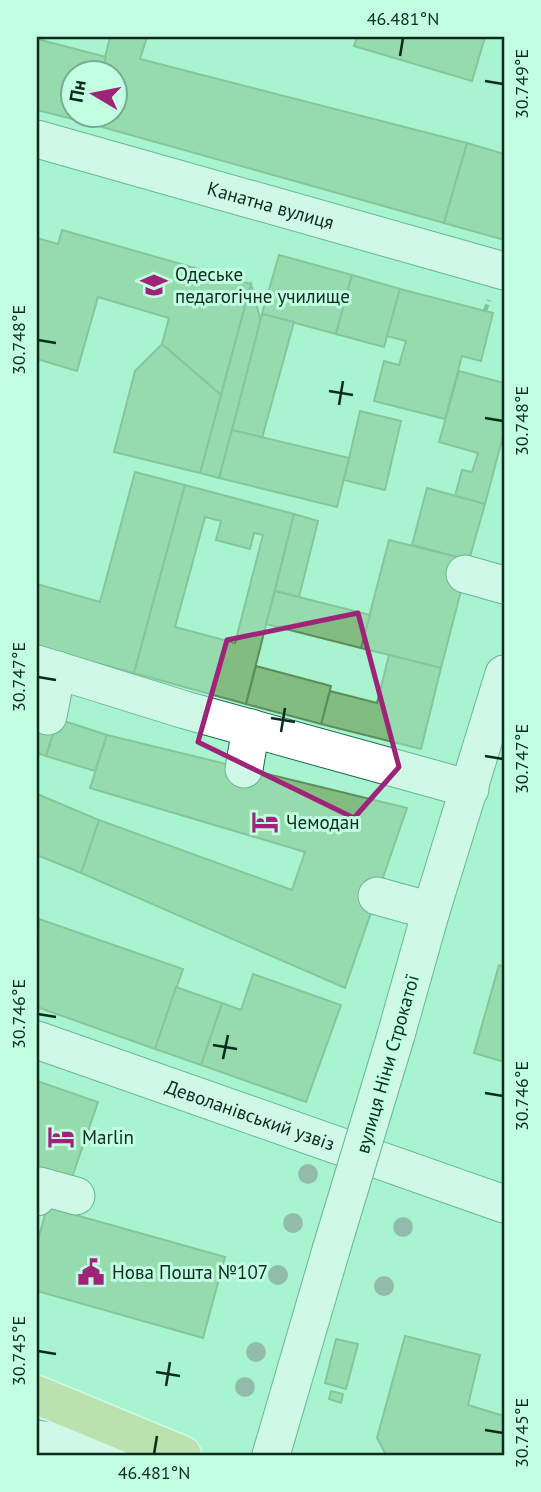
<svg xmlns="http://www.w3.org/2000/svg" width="541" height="1492" font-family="'PT Sans',sans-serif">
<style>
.building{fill:#82bc80;stroke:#5d8d5c;stroke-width:2;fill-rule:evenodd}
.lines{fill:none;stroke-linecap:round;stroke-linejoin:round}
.minor-casing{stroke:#1a6a4d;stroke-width:39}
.major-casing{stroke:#fff;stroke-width:41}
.path{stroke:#538770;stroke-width:4.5;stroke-dasharray:7 3.5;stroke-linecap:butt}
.minor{stroke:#fff;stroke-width:37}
.major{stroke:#d1ca83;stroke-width:38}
.minor-bridge-casing{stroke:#1a6a4d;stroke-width:39;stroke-linecap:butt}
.minor-bridge{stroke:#fff;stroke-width:37}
.tree{fill:#78777f}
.marked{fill:none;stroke:#9f2378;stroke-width:5;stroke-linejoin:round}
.ticks{fill:none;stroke:#0b2b1e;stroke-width:2.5}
.labels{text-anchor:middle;stroke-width:6;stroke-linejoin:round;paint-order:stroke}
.street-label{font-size:19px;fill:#0b2b1e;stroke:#c2fee1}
.poi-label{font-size:19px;fill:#0b2b1e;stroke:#c2fee1;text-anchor:start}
.neatline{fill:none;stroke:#0b2b1e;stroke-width:2.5}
.ticks-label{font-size:18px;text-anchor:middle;fill:#0b2b1e}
</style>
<rect width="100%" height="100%" fill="#a8f4d1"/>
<!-- building -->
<g class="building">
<polygon points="110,37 147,37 140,59 467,143 444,223 88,123 90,116 116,116 116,74 101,74"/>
<polygon points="357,37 485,37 472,81 354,46"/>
<polygon points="37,39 106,57 101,74 74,74 74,116 90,116 88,123 37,110"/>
<polygon points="467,143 504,154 504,240 444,223"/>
<polygon points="62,230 251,284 221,395 162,344 169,318 98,297 77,371 37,359 37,238 58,244"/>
<polygon points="279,255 352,275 336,334 262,314"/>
<polygon points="352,275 400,289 384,347 336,334"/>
<polygon points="251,284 261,322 219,478 200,473"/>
<polygon points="400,289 493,313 481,361 462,356 445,419 374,401 384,361 399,365 406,341 387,336"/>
<polygon points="262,314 294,322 262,438 232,430"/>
<polygon points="162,344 221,395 200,473 114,452 135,371"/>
<polygon points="459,371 504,383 504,432 485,504 455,496 462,470 472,472 478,453 439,442"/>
<polygon points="360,411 401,421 385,490 344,480"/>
<polygon points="232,430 349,458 337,507 219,478"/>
<polygon points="135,472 185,485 134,673 37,647 37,584 100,602"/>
<path d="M185,485L294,514L246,704L134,673ZM205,517L221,521L216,540L250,549L254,533L263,535L235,643L175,627Z"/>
<polygon points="427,488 485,504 469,560 412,545"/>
<polygon points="294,514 318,521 299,597 275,591"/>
<polygon points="389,540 469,560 441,668 361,648"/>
<polygon points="275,591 370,615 361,648 266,624"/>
<polygon points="389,655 441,668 421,749 321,724 330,691 377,703"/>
<polygon points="256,666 331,686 321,724 246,704"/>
<polygon points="37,713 58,719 46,756 37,753"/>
<polygon points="58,719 107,735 95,771 46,756"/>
<polygon points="107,735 407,808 345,988 81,873 99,820 292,890 305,852 90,788"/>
<polygon points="37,794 99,820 81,873 37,855"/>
<polygon points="39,919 183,969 155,1049 37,1007"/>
<polygon points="499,965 504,967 504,1062 474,1053"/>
<polygon points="253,974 341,1005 306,1102 201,1065 222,1003 241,1010"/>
<polygon points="176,987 222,1003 201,1065 155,1049"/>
<polygon points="37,1081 98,1102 70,1183 37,1171"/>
<polygon points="47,1207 225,1257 203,1338 37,1291 37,1244"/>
<polygon points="405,1336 480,1355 468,1405 504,1416 504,1455 386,1455 377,1438"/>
<polygon points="336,1339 358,1344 346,1389 325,1383"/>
<polygon points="331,1391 343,1394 341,1403 329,1399"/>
</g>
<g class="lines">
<defs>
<g id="minor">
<path id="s1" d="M37,139L504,271"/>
<polyline points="465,574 504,585"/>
<polyline points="37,664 185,710 470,789"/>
<polyline points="48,716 57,670"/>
<polyline points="244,769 251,728"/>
<polyline points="377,896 431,911"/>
<polyline points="396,1035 431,911 504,674"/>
<path id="s2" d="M37,1040L504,1204"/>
<polyline points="37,1197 40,1186 76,1196"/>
<polyline points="37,1439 139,1455"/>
<polyline points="271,1455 331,1250"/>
</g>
<polyline id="major" points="37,1395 182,1455"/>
</defs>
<!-- minor casing -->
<use href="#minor" class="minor-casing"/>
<!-- major casing -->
<use href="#major" class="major-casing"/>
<!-- path -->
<polyline class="path" points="485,311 489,300"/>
<!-- minor -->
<use href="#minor" class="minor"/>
<!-- major -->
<use href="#major" class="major"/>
<defs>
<polyline id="minor-bridge" points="331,1250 396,1035"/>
</defs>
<!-- minor-bridge casing -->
<use href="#minor-bridge" class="minor-bridge-casing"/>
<!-- minor-bridge -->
<use href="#minor-bridge" class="minor-bridge"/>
</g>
<!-- trees -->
<g class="tree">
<circle cx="308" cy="1174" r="10"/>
<circle cx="293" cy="1223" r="10"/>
<circle cx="403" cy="1227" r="10"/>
<circle cx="278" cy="1275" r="10"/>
<circle cx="384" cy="1286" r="10"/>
<circle cx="256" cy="1352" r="10"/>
<circle cx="245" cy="1387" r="10"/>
</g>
<!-- marked area -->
<path d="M0 0H541V1492H0ZM358,613L399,767L354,818L198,742L227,640Z" fill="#a8f4d1" fill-opacity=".55" fill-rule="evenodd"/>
<path class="marked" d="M358,613L399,767L354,818L198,742L227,640Z"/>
<!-- ticks -->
<path class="ticks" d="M400,56L403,38M485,81L503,84M38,340L56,343M329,391L353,395M339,405L343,381M485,418L503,421M38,677L56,680M271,718L295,722M281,732L285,708M485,756L503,759M38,1014L56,1017M213,1045L237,1049M223,1059L228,1035M485,1093L503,1096M38,1351L56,1354M156,1372L180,1376M166,1386L170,1362M485,1430L503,1433M154,1454L157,1436"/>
<!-- icons -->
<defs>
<symbol id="university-bare" viewBox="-9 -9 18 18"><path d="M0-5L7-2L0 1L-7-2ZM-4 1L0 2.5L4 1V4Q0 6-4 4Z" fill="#9f2378" stroke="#c2fee1" stroke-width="2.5" paint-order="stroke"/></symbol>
<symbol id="hotel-bare" viewBox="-9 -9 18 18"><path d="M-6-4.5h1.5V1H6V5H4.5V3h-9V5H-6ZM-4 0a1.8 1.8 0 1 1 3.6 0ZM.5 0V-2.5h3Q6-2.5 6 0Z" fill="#9f2378" stroke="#c2fee1" stroke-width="2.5" paint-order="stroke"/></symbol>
<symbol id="civic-bare" viewBox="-9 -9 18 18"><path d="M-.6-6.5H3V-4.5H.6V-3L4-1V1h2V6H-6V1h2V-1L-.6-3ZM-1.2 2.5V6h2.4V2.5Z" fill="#9f2378" stroke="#c2fee1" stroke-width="2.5" paint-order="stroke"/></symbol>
</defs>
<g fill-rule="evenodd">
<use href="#university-bare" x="135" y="266" width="38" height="38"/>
<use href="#hotel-bare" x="246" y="803" width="38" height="38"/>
<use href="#hotel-bare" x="42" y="1118" width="38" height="38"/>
<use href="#civic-bare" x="72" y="1253" width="38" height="38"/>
</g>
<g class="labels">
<!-- street labels -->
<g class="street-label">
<text dy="7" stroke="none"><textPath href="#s1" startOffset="243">Канатна вулиця</textPath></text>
<text transform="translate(387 1064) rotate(-74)" y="7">вулиця Ніни Строкатої</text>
<text dy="7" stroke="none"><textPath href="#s2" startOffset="226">Деволанівський узвіз</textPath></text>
</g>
<!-- poi labels -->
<g class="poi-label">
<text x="175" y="281">Одеське<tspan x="175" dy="22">педагогічне училище</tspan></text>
<text x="286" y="829">Чемодан</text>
<text x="82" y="1144">Marlin</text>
<text x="112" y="1279">Нова Пошта №107</text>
</g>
</g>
<!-- border -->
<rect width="541" height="1492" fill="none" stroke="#c2fee1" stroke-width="77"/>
<!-- north arrow -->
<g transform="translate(94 94) rotate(280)"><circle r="33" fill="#c2fee1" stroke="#79aa93" stroke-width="2"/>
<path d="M0-5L12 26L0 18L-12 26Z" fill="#9f2378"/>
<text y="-10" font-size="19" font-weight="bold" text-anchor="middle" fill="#0b2b1e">Пн</text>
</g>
<rect x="38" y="38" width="465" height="1416" class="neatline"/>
<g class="ticks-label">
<text x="403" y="25">46.481°N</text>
<text transform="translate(522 84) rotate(-90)" y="6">30.749°E</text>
<text transform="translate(19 340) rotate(-90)" y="6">30.748°E</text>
<text transform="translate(522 421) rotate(-90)" y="6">30.748°E</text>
<text transform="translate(19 677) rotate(-90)" y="6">30.747°E</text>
<text transform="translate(522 759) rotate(-90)" y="6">30.747°E</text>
<text transform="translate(19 1014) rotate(-90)" y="6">30.746°E</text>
<text transform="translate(522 1096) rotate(-90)" y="6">30.746°E</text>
<text transform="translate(19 1351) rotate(-90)" y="6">30.745°E</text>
<text transform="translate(522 1433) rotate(-90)" y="6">30.745°E</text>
<text x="154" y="1479">46.481°N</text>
</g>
</svg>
